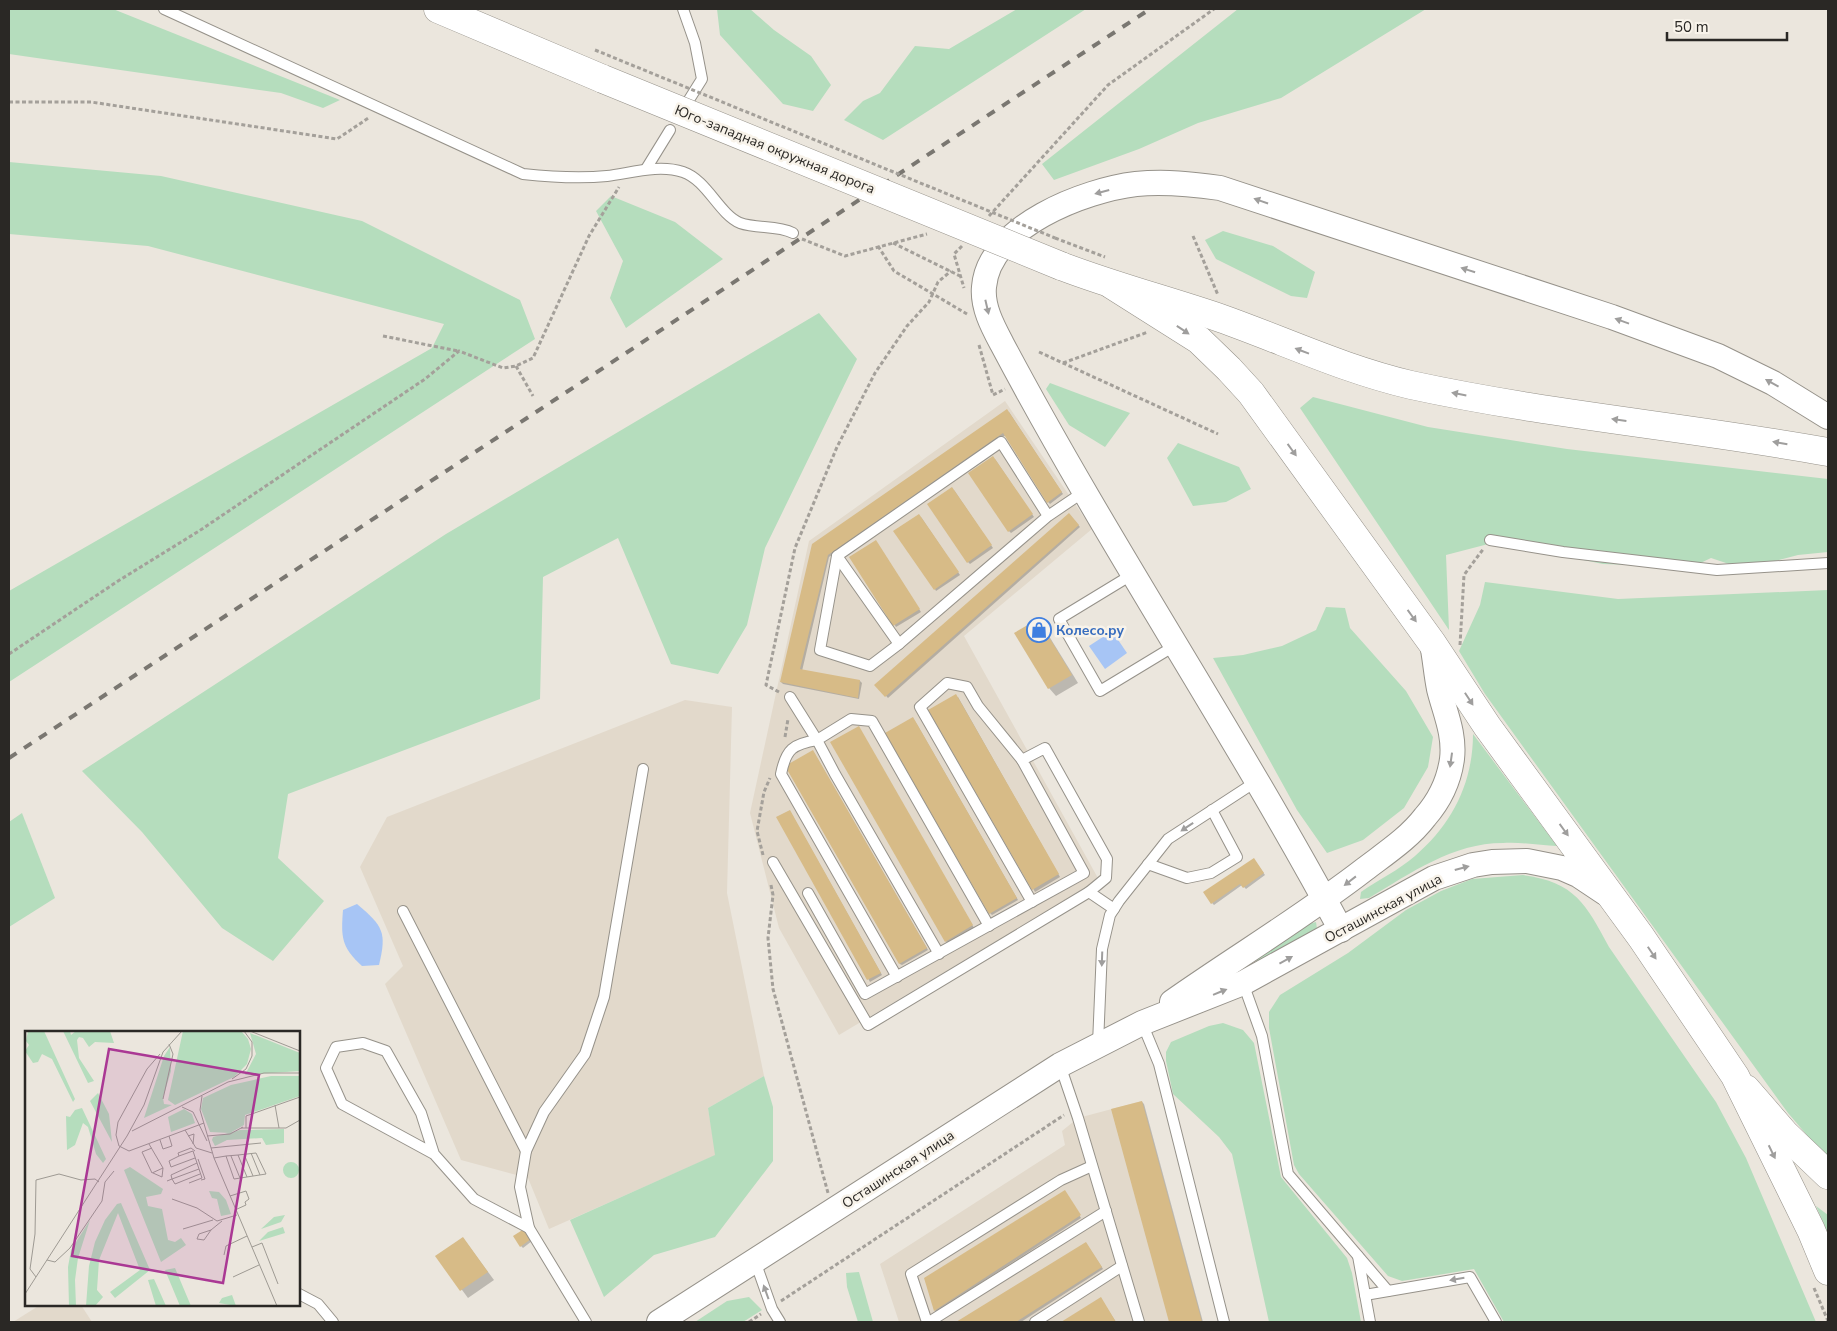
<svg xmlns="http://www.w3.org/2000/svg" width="1837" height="1331" font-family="'Nunito Sans',sans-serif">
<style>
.built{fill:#e2d9cb}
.green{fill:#b5ddbd}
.water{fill:#a7c5f5}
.shadow{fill:#0003}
.building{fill:#d7bb87}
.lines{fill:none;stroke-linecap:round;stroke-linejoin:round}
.service-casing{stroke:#96928a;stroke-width:12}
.tertiary-casing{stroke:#96928a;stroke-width:26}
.secondary-casing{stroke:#96928a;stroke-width:29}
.trunk-casing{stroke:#96928a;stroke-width:29}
.path{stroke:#a4a09a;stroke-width:3;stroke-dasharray:4 2.5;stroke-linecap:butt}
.service{stroke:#fff;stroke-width:10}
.tertiary{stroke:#fff;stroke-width:24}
.secondary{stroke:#fff;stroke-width:28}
.trunk{stroke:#fff;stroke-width:28}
.rail{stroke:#7a7771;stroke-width:4;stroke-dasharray:9 9;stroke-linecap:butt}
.trunk-bridge-casing{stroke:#96928a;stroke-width:29;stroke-linecap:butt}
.path-bridge{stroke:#a4a09a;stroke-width:3;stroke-dasharray:4 2.5;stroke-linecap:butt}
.trunk-bridge{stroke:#fff;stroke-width:28}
.oneway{fill:#9f9e9d}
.labels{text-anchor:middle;stroke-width:5;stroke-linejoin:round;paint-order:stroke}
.street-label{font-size:14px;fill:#2a2825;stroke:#f8f3ea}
.shop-label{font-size:14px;font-weight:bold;fill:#366cbe;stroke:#f8f3ea;text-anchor:start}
.inset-road{fill:none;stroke:#9e9a93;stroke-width:1}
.view{fill:#aa3894;fill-opacity:0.15;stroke:#aa3894;stroke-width:2.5}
.inset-edge{fill:none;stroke:#2a2825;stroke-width:2.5}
</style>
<rect width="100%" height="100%" fill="#ebe6dd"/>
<!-- built -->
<g class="built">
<polygon points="1005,401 1092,529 964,636 1099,880 839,1035 779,928 750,813 809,541"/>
<polygon points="685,700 732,707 727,893 764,1076 708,1108 716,1155 549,1229 528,1178 461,1160 385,984 403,966 360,867 387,817"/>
<polygon points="1142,1101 1202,1322 899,1322 880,1264 1065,1145 1062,1131 1078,1118"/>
<polygon points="40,1305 81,1305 92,1322 13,1322"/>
</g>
<!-- green -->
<g class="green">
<polygon points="9,9 113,9 340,100 323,108 281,93 9,54"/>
<polygon points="717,9 750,9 774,30 811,56 831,85 813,111 783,104 720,35"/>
<polygon points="1017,9 1086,9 883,140 844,120 863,101 880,93 915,46 949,49"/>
<polygon points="1238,9 1426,9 1281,98 1198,123 1139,149 1054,180 1042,164"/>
<polygon points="9,162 161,176 362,221 520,300 535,339 9,682 9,591 432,348 444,324 148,246 9,234"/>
<polygon points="611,196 675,222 723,259 626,328 610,298 623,261 596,211"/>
<polygon points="1223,231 1273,246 1315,272 1307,298 1291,296 1216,259 1205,240"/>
<polygon points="819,313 857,359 765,548 747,625 718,674 671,664 618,538 543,577 540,699 288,794 278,858 324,901 273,961 222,928 142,832 82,771 446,534"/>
<polygon points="1050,383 1130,413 1105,447 1069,425 1046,389"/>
<polygon points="1313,397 1428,427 1567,449 1828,479 1828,552 1798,555 1744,569 1711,558 1692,567 1603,564 1496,542 1446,555 1449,630 1300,408"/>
<polygon points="1178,443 1239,467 1251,489 1226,502 1193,506 1167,458"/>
<polygon points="1485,582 1618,599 1828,590 1828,1156 1818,1148 1788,1113 1485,694 1459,651 1480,605"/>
<polygon points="1326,607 1345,608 1350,628 1406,691 1433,737 1428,767 1404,808 1363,840 1327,853 1297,810 1213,658 1243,655 1282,646 1316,630"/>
<path d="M1473,734L1557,846C1540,845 1521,842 1503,843C1453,843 1411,873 1369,898L1360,899L1361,892C1378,880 1399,870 1415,856C1452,824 1473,783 1473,734Z"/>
<polygon points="22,813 55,898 9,927 9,822"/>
<path d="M1523,875C1575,882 1586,904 1609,947L1716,1102L1746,1158L1816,1322H1504L1474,1269L1402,1281L1388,1276L1299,1174L1294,1165L1269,1028V1012L1280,995L1348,953L1406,910L1441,891L1472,879Z"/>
<polygon points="1316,922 1317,929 1313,932 1259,963 1255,961 1255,957 1305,925"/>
<polygon points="1223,1023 1243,1030 1254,1043 1281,1177 1347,1258 1352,1273 1361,1322 1269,1322 1232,1154 1219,1137 1173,1094 1166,1061 1166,1052 1171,1042 1209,1026"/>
<polygon points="764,1076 773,1107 773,1161 715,1237 654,1255 604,1297 570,1220 715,1155 708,1108"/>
<polygon points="1816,1206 1828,1215 1828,1234"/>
<polygon points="859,1272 873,1322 858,1322 847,1287 846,1273"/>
<polygon points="749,1297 762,1310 743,1322 695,1322 727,1301"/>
</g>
<!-- water -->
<g class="water">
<polygon points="1112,631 1127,653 1105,669 1089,646"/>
<path d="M357,904C383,926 387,932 379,965L362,966C341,947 341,937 343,910Z"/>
</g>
<!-- shadow -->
<g class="shadow">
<polygon points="1009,412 1063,494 1050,504 1048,502 1006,435 829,557 802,671 860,681 862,683 859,699 783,684 781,682 813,545"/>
<polygon points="995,459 1034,517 1011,533 1009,531"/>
<polygon points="954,490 993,548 970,564 968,562"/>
<polygon points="1069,514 1080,527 888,698 876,685"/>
<polygon points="921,517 960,575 936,591 935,589"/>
<polygon points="877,543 921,612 896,627 851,557"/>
<polygon points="1037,621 1044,628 1078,683 1056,696 1049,688 1016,634"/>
<polygon points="958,697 1060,877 1035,892 930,710"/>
<polygon points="915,721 1018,900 992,915 990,913"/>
<polygon points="860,730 974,928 947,943 946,941"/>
<polygon points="813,751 928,950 902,965 900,964"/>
<polygon points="791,813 882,975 870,982 778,818"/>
<polygon points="1255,861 1265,875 1246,889 1242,885 1214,905 1212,903"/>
<polygon points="1142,1102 1144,1104 1203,1322 1170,1322 1112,1110"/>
<polygon points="1066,1193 1081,1218 936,1312 935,1310"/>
<polygon points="524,1230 532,1241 523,1248 521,1246"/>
<polygon points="463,1238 494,1280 468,1298 437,1256"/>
<polygon points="1086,1243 1103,1269 1021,1322 959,1322"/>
<polygon points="1101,1299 1116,1322 1063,1322"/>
</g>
<!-- building -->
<g class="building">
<polygon points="1007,409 1062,492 1047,503 1003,433 828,555 800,669 860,680 858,698 780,682 812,544"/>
<polygon points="993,456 1033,514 1008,532 968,473"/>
<polygon points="952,487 992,545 967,563 927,504"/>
<polygon points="1069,513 1079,525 885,697 874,685"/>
<polygon points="919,514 959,572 934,590 893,531"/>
<polygon points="876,540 920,609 893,626 849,557"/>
<polygon points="1038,619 1072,675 1048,689 1014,633"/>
<polygon points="956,694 1059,874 1032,890 928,710"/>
<polygon points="913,717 1017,898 989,914 885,733"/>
<polygon points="859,726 973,925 945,942 830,742"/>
<polygon points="813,750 927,948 899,964 785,766"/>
<polygon points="790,810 881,973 867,980 776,817"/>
<polygon points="1254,858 1264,873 1243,888 1240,884 1211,904 1203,892"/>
<polygon points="1142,1101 1202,1322 1169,1322 1111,1109"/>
<polygon points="1065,1190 1081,1215 934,1311 924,1278"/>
<polygon points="524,1229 531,1239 520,1247 513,1236"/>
<polygon points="463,1237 488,1272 460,1291 435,1256"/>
<polygon points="1086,1242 1102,1267 1016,1322 956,1322"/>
<polygon points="1101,1297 1116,1322 1061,1322"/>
</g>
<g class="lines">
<defs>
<g id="service">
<path d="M164,9L523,174C551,177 578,179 607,176C631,173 659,164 683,172C707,180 719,214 740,223C757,229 777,225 793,233"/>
<polyline points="682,111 702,79 695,43 683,9"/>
<polyline points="646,169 670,130"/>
<polyline points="1048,516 1001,442 837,556 899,644 1048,516 1085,491"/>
<polyline points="1490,540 1563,552 1717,570 1828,563"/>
<polyline points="837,556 820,650 870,666 899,644"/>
<polyline points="1133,574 1059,619 1100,691 1176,645"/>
<path d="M790,697L817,740C793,744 786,749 781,774L897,977"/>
<polyline points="1022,760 978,706 967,687 947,683 920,707 1032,902"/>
<polyline points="773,862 868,1025 1089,892 1114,909"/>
<polyline points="1148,864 1187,878 1211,873 1237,857 1212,810"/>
<polyline points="808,893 865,994 1084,873 1022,760 1045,748 1107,859 1106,878 1089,892"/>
<polyline points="403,911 526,1151"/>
<polyline points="939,954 835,774 817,740 851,719 872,721 989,926"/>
<polyline points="1243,983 1262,1036 1288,1174 1388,1291"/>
<polyline points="1142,1023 1159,1064 1224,1322"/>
<polyline points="1098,1044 1102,949 1110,915 1119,901 1168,839 1257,781"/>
<polyline points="1060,1065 1078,1118 1139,1322"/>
<polyline points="434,1154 342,1104 326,1068 336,1047 363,1043 386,1051 421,1113 434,1154 474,1199 529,1228"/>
<polyline points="1358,1256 1370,1322"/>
<polyline points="755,1261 772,1309 780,1322"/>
<polyline points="299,1294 318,1304 333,1322"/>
<polyline points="1365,1295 1470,1277 1496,1322"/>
<polyline points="586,1322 529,1228 520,1187 526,1151 544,1112 585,1054 604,997 643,769"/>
<polyline points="927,1322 911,1274 1061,1180 1092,1166"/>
<polyline points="929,1322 1106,1211"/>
<polyline points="1035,1322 1122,1266"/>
</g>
<g id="tertiary">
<path d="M1341,930C1234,731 1108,544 1002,344C993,327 982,307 984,287C989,226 1085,190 1136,184C1165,181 1192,184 1220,188L1612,317L1718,356L1773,383L1828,417"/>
<path d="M1172,1002C1236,957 1303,917 1365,869C1386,853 1409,838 1425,817C1439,801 1449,781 1452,759C1455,734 1445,713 1439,689C1436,674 1435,659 1432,644"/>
<polyline points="659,1322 1060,1065 1142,1023 1243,983 1434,878 1473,865 1492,862 1527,861 1562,868 1578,875 1605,893"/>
</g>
<polyline id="secondary" points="1746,1089 1785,1134 1828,1175"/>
<g id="trunk">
<polyline points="438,9 603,79"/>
<path d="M1061,266C1113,286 1167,300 1220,318C1285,341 1343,369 1411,385C1549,415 1690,427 1828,452"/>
<polyline points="1112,285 1199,340 1229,369 1251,393 1432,643 1487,726 1641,937 1735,1076 1811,1230 1828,1271"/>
</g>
</defs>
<!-- service casing -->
<use href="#service" class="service-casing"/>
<!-- tertiary casing -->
<use href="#tertiary" class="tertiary-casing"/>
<!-- secondary casing -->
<use href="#secondary" class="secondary-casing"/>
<!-- trunk casing -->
<use href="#trunk" class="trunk-casing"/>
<!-- path -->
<g class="path">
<polyline points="9,102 91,102 337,139 370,117"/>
<polyline points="989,216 1108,85 1214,9"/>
<polyline points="1193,236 1218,295"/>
<polyline points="1055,238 1105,257"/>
<polyline points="802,239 845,256 927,234"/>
<polyline points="893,243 960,276"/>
<polyline points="878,246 894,271 967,314"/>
<polyline points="962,246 954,254 964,288"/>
<polyline points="383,336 458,351"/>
<polyline points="979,345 993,395 1005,389"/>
<polyline points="1039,352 1218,434"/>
<polyline points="1063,363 1148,332"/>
<polyline points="516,366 533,396"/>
<polyline points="1460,645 1464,575 1484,548"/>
<polyline points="9,654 118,581 199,531 425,379 459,351 503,368 516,366 533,358 589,236 619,187"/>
<polyline points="779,692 766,685 795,548 837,447 875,373 907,326 929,302 938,282 951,271"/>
<polyline points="785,737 788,719"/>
<polyline points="763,855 757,831 764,792 770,778"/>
<polyline points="771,885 773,895 768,938 773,989 828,1193"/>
<polyline points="1814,1288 1828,1321"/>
<polyline points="781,1301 1064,1115"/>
<polyline points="749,1322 761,1314"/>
</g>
<!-- service -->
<use href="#service" class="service"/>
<!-- tertiary -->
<use href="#tertiary" class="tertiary"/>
<!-- secondary -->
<use href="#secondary" class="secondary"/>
<!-- trunk -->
<use href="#trunk" class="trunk"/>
<!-- rail -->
<polyline class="rail" points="9,758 1150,9"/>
<defs>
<polyline id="trunk-bridge" points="603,79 1061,266"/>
</defs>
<!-- trunk-bridge casing -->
<use href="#trunk-bridge" class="trunk-bridge-casing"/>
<!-- path-bridge -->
<polyline class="path-bridge" points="595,50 1055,238"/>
<!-- trunk-bridge -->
<use href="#trunk-bridge" class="trunk-bridge"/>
</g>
<!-- one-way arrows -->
<defs><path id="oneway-solid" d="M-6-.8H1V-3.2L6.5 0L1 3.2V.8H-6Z" transform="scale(1.25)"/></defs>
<g class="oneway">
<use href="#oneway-solid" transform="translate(1102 192) rotate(165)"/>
<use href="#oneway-solid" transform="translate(1261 201) rotate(-161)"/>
<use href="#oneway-solid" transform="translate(1468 270) rotate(-162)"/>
<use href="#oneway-solid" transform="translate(987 307) rotate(77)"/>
<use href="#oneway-solid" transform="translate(1622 321) rotate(-160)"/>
<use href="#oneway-solid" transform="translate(1183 330) rotate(34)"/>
<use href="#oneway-solid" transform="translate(1302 351) rotate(-159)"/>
<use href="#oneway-solid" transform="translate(1772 383) rotate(-151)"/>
<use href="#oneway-solid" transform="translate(1459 394) rotate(-169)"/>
<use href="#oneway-solid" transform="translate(1619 420) rotate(-172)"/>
<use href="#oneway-solid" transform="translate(1780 443) rotate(-170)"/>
<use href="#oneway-solid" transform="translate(1292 450) rotate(54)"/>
<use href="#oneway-solid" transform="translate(1412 616) rotate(54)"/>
<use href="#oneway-solid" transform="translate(1469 699) rotate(57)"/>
<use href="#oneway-solid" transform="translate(1451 760) rotate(98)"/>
<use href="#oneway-solid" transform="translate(1187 827) rotate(146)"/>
<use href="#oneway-solid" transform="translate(1564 830) rotate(54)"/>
<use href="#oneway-solid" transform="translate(1462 868) rotate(-15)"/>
<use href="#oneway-solid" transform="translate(1350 881) rotate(142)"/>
<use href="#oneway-solid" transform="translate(1652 953) rotate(56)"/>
<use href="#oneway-solid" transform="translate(1102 959) rotate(92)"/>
<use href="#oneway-solid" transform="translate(1286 960) rotate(-29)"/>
<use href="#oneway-solid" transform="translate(1220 992) rotate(-22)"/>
<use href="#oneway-solid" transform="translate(1772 1152) rotate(64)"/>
<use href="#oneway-solid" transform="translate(1457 1279) rotate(170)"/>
<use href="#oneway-solid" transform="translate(766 1292) rotate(-110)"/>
</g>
<!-- icons -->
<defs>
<symbol id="shop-ring" viewBox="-11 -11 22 22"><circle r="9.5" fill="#f8f3ea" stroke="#3f7fe0" stroke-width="1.5"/><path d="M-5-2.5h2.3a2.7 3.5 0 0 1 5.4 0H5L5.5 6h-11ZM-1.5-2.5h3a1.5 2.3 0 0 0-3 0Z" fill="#3f7fe0"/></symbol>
</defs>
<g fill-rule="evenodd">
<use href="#shop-ring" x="1025" y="616" width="28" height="28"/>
</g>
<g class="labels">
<!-- street labels -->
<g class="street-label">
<text transform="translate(775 149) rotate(22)" y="5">Юго-западная окружная дорога</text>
<text transform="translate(1383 908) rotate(-28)" y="5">Осташинская улица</text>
<text transform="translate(898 1169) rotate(-33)" y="5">Осташинская улица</text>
</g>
<!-- shop labels -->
<g class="shop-label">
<text x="1056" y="635">Колесо.ру</text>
</g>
</g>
<!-- overview -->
<g transform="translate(25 1031)">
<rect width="275" height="275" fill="#ebe6dd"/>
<path d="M3,0H19L50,68L48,71L27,28L17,23L13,31L8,32L0,20L4,14L1,10ZM38,0H45L46,4L51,0H85L89,12L70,11L64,16L58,7L54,6L52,9L54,27L69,50L63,52ZM158,0H216L223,8L226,18L222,33L209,46L150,74L143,69ZM225,2L275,22V40L220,44L231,23ZM145,16L146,40L138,67L139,73L147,74L119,87L139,25ZM246,45H275V65L220,84L219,94L205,102L185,101L176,78L178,67L206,54ZM73,62L84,83L87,111L65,70ZM57,77L81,128L78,132L71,123L63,96L58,92L50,114L42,119L41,85L45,86L50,79ZM159,78L167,83L170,92L146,101L143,86ZM259,98V112L241,114L237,107L202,109L190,115L187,109L188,106L215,99ZM258 139a8 8 0 1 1 16 0a8 8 0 1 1-16 0ZM105,136L138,158L136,163L121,166L123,175L137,178L143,209L150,211L156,207L161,214L136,231L99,139ZM184,160L194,161L201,169L206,183L196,185L192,168L187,167ZM96,172L125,239L90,267L85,261L115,239L93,182L74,229L72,259L78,266L70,275H61L64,235L70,211L80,189L92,173ZM260,184L256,191L236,198L249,186ZM65,189L53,227L50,249L51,275H44L43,236L46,219ZM258,196L260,202L234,210L243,201ZM150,237L166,275H155L140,239ZM129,248L141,275H131L123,249ZM207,264L211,275L194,272L197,267Z" fill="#b5ddbd"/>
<path class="inset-road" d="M225,0L275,20M135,23L122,38L93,91L91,104L94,115L104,120L179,92M207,48L221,38L227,25V11L219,0M177,65L175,79L189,127L252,275M138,68L148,23L144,13M250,74L254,97M157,76L168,81L182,110M216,97H261L275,89M221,97V85L275,66M160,99L171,117L187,122M107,100L203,51L239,42H275M163,105L169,103L168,113M182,105L205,103L218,96M135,109L138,118L147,115L144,105M124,113L138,137L127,142L117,121L127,117M186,117L236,112M226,122L235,144M219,123L228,145M213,124L222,146M154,125L144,130L146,136L170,127M206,125L215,147M189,127L201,125L213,124L231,122L241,143L209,148L201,125M173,128L180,148L176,149M172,132L146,144L147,148L174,138M128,142L137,146L138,137M142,150L147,148L150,153L175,143M164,152L177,147L168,120L154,125L153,122L166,117L170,120M205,165L221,160L224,168L220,171L221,174L210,179M147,168L172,177L192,190L212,184M158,198L188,189M186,199L179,209L172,208L174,203L186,199L197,190M227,216L237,212L253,253M199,224L201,215L222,205M22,229L30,231L45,217L77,170L80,151L89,140M11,246L5,238L10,203L11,149L34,143L56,149L70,148L74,151M208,246L234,234M0,263L102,105L119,74L138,21L157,0"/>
<path class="view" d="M84,18L234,44L198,252L47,225Z"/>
<rect width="275" height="275" class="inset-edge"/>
</g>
<!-- border -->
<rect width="1837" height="1331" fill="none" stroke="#2a2825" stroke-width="20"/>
<!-- scale -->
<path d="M1667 32v8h120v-8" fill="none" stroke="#2a2825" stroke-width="2.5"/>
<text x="1674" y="32" font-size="15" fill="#2a2825" stroke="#f8f3ea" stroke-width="4" paint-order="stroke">50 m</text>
</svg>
